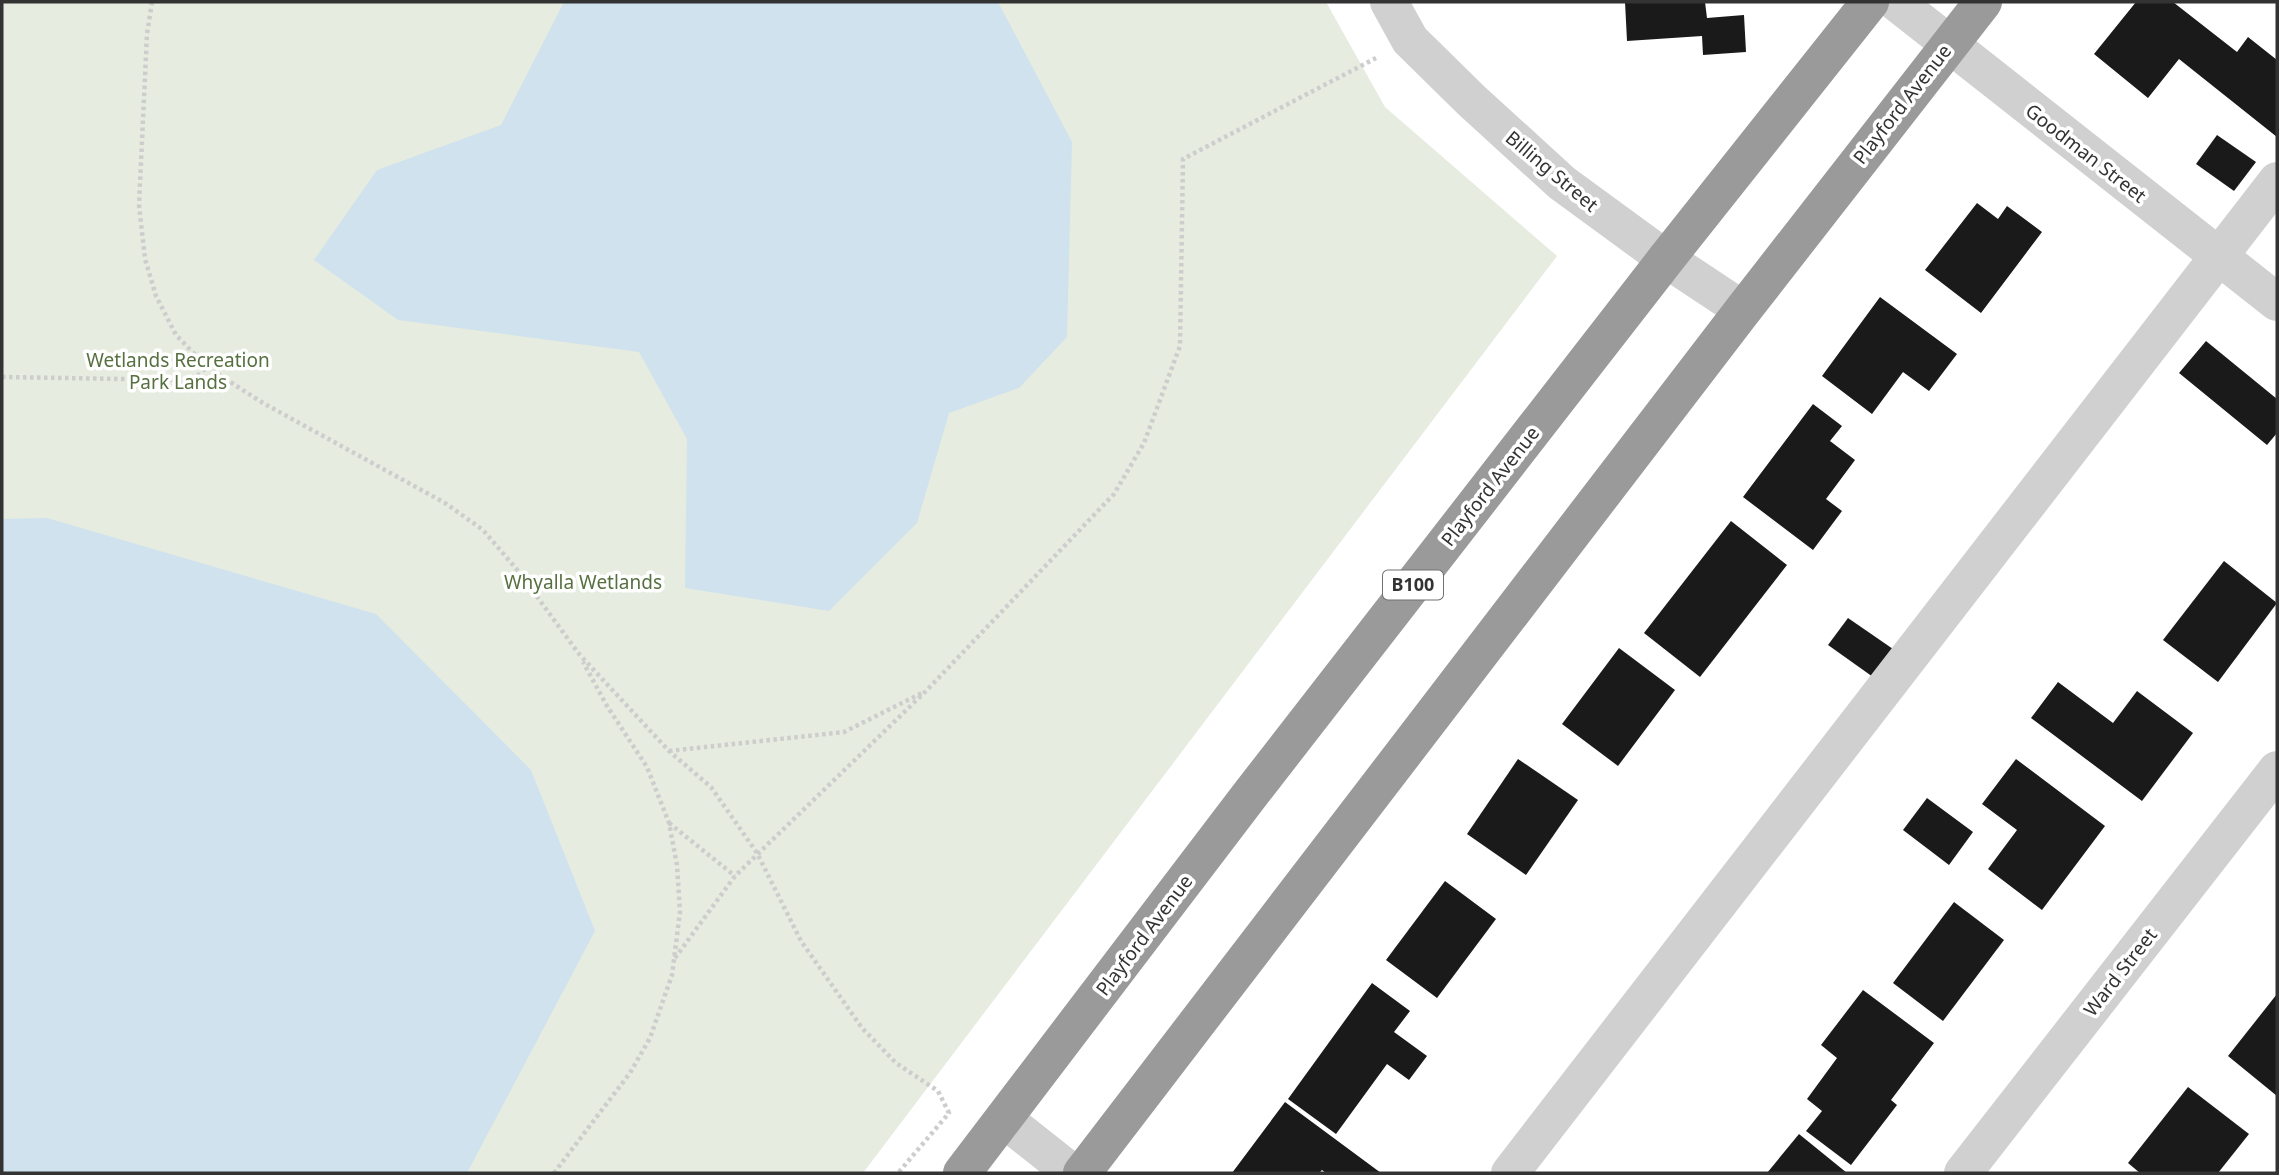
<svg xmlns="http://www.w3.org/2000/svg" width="2279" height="1175" font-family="'Noto Sans',sans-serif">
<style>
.green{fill:#e6ecdf}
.water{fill:#cfe2ee}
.building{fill:#1a1a1a}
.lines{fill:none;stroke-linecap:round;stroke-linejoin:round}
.path{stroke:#cdcdcd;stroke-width:4.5;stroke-dasharray:3.5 3.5;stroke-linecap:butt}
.minor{stroke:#d0d0d0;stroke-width:38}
.highway{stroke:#9a9a9a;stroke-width:38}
.labels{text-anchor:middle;stroke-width:7;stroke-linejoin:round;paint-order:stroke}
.shield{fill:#fff;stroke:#707070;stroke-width:2}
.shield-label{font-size:18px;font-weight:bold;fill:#333}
.street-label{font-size:19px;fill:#333;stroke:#fff}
.park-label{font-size:19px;fill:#56703f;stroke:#fff}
</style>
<rect width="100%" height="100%" fill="#fff"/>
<!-- green -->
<polygon class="green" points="2,2 1326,2 1385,107 1557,256 863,1173 2,1173"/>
<!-- water -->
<g class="water">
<polygon points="564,2 998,2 1072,142 1067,337 1019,388 949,413 917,523 829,611 685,588 687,439 639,352 398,320 314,260 377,170 501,125"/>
<polygon points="47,518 376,614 531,770 595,931 467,1173 2,1173 2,519"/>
</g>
<!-- building -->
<g class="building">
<polygon points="1625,2 1705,2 1707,18 1744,15 1746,52 1703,55 1702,36 1627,41"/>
<polygon points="2136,2 2173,2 2237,52 2248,37 2277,60 2277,137 2179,59 2148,98 2094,54"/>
<polygon points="2217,135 2256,162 2234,191 2196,164"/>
<polygon points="1977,203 1998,219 2007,206 2042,232 1981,313 1925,270"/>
<polygon points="1880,297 1957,354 1929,391 1903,372 1872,414 1822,376"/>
<polygon points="2206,341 2277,399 2277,433 2267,445 2179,373"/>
<polygon points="1813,404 1842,426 1830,441 1855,460 1826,499 1842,511 1813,550 1743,497"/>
<polygon points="1731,521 1787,565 1700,677 1644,633"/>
<polygon points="2224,561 2277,603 2218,682 2163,640"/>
<polygon points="1848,618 1893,649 1873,677 1828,645"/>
<polygon points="1619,648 1675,690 1618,766 1562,724"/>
<polygon points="2058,682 2113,723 2137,691 2193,733 2142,801 2031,718"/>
<polygon points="1518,759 1578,800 1526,875 1467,834"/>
<polygon points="2016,759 2105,826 2042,910 1988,869 2017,830 1982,804"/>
<polygon points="1927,798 1973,832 1949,865 1903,830"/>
<polygon points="1445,881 1496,919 1437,998 1386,960"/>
<polygon points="1954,902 2004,940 1943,1021 1893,983"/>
<polygon points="1372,983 1410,1011 1394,1032 1427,1056 1409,1080 1387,1064 1336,1134 1288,1099"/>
<polygon points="1863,990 1934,1043 1891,1100 1897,1105 1851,1165 1806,1131 1822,1111 1807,1099 1837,1058 1821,1045"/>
<polygon points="2277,994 2277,1096 2228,1056"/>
<polygon points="2188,1087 2249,1134 2218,1173 2140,1173 2128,1163"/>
<polygon points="1285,1102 1381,1173 1326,1173 1322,1170 1319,1173 1232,1173"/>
<polygon points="1799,1134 1847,1173 1767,1173"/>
</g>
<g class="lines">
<!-- path -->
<g class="path">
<polyline points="152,2 147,34 139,205 145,259 156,296 176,335 207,367 263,403 445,503 483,530 519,572 579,654 669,751 711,787 757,853 801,941 862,1028 896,1063 938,1091 949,1113 898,1173"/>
<polyline points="2,377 183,380 197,376 207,367"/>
<polyline points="669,751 844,732 922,693"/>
<polyline points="669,823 735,876"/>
<polyline points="675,958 735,876 926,691 1114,494 1144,443 1180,346 1183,159 1376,58"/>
<polyline points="554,1173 630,1073 650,1038 672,975 680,912 677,865 669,823 647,767 607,706 583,662"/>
</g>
<!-- minor -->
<g class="minor">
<polyline points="1389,2 1410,40 1471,100 1562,183 1666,259 1743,310"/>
<polyline points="1896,2 2277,302"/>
<polyline points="1004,1119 1072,1173"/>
<polyline points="1510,1173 2277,181"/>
<polyline points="1963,1173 2277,770"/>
</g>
<!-- highway -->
<g class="highway">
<polyline points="962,1173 1249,796 1666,259 1870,2"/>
<polyline points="1082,1173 1743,310 1983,2"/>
</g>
</g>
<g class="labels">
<!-- shield labels -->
<rect class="shield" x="1383" y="570.5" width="60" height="29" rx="5"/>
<g class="shield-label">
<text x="1413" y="591">B100</text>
</g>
<!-- street labels -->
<g class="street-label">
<text transform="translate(1902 104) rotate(-52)" y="7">Playford Avenue</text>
<text transform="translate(2086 153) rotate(38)" y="7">Goodman Street</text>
<text transform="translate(1552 171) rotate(40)" y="7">Billing Street</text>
<text transform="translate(1490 486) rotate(-52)" y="7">Playford Avenue</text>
<text transform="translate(1144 935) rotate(-53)" y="7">Playford Avenue</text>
<text transform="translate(2120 972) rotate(-52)" y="7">Ward Street</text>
</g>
<!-- park labels -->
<g class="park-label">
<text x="178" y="367">Wetlands Recreation<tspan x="178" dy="22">Park Lands</tspan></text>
<text x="583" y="589">Whyalla Wetlands</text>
</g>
</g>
<!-- border -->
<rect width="2279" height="1175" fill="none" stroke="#333333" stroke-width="7"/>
</svg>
